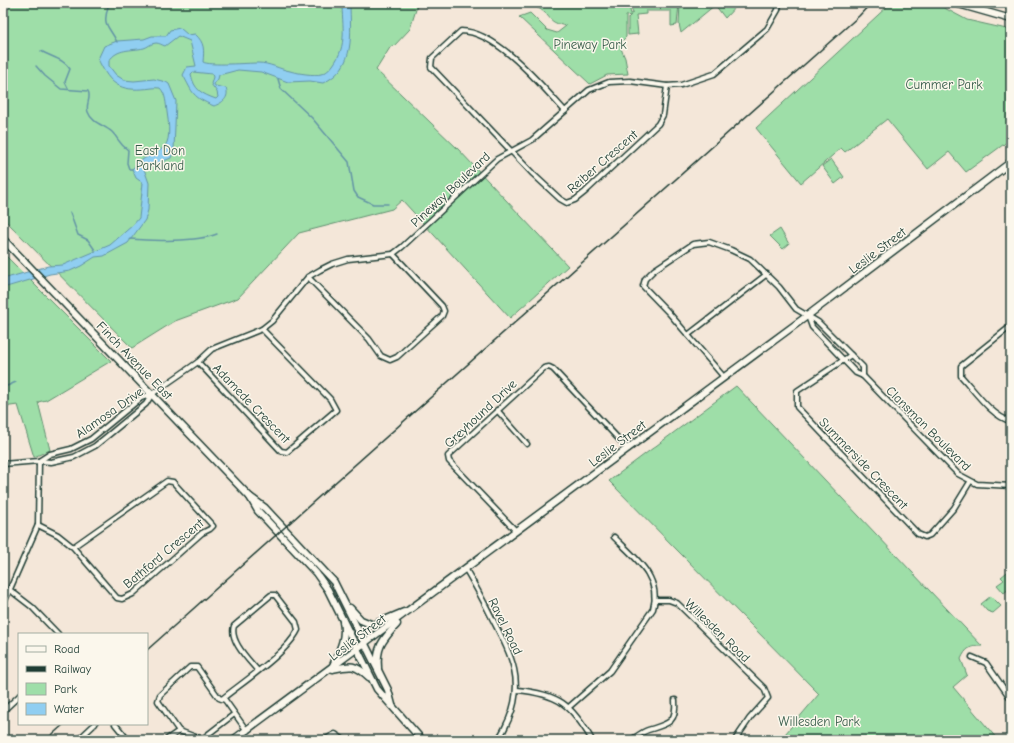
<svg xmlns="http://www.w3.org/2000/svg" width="1014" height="743" font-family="'Comic Neue',sans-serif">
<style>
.green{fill:#9edea8;stroke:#5e8e6e}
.water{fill:#90cef1;stroke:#6394a5;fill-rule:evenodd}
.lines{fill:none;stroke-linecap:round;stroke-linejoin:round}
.stream{stroke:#6394a5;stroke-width:1.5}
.street-casing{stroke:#1f3d34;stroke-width:7}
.secondary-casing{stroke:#1f3d34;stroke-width:9}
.street{stroke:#fbf7ec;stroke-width:4}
.secondary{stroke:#fbf7ec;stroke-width:6}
.rail{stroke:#1f3d34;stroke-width:1.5}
.labels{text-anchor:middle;stroke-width:3;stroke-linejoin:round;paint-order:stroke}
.park-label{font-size:13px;fill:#385d4b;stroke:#fbf7ec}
.street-label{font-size:13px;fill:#1f3d34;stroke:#fbf7ec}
</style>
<rect width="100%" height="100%" fill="#f4e7d9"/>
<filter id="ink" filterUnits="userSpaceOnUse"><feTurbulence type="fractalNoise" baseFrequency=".025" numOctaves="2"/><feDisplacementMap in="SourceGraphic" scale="8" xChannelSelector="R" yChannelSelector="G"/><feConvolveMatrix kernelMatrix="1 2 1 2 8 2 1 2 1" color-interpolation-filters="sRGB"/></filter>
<g filter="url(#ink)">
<!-- green -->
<g class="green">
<polygon points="7,3 418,3 410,29 393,47 391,46 376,70 458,149 568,266 510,318 402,200 392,209 299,233 238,298 175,321 132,348 3,218 3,8"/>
<path d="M506,3H628L631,14L633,13L629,3H679L677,25L671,26V11H646V14L636,15L638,34L628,35V18L631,15L626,16V37L619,44L625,58L628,74L607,75L590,84L519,17L530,13L547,30L557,33L566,26C547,22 553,18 540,9C530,3 517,6 506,3Z"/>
<polygon points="680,3 739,3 725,18 715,5 681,33 679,24"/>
<polygon points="891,3 935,3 967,20 1011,30 1011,139 966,172 949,152 928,169 887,119 845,152 841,148 801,183 756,128"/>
<polygon points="831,159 844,177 835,184 822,166"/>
<polygon points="780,229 789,244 783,249 770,236"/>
<polygon points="3,253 111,361 46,400 38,402 50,450 34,457 18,405 3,407"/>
<path d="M736,386L982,646C970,646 966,648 961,659L967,675L953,687L998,740H780L819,694L609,481Z"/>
<polygon points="1011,569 1011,587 1004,593 997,585 1004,580 1001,577"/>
<polygon points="991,596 1001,606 993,613 987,611 981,604"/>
</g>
<!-- water -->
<path class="water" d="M342,3H350C350,33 357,67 323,83L310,81L288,82L261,72L238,70L219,75L218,79L214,84L215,86L226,88C230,98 222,103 214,106C192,97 193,93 183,75L187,67L196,66L190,41L178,36L165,46C162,45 159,43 156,43C151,43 148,47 144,48C131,51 117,48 109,61V66L116,75L124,80L134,81L154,79L166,82L169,84L176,101L174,150L171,158L144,169L149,183L148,210L145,220L128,243L104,256L95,257L81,266L70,271L50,274L3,288V279L48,266L63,265L110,245L133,225L139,218L143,183L136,178L132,169C155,143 175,162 167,112C166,104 166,94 160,88C154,87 148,89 142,89C116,91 108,80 98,59L104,46L117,41L144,39L152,36H166L170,30L180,28L188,35L195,34C205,43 204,50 203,62C209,66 248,63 258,63C270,63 279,69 290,71C296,73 316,76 321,74C326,73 330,69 333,65C348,45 342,26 342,3ZM193,72L212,74L213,77L211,84L217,92L218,97L216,99C202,94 194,90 191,74Z"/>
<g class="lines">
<!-- stream -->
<g class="stream">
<path d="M109,3C102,28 107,22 117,42"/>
<polyline points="319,3 320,5 343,3"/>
<polyline points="552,3 554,3"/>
<path d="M41,51C51,57 64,59 70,69L65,82L68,88"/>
<path d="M36,66L45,76L61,89L88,91C92,98 85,104 88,112C92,123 104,125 112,132C119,139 118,143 128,150L127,163L129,169H132"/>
<polyline points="278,79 281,89 312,118 349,162 354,191 358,197 373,204 388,204"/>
<polyline points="70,213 78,235 88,240 95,250"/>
<path d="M130,239C151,241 197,242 217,234"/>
<polyline points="3,386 7,386 16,382"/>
</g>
<defs>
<g id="street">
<path d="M565,111C542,86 497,31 461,31L432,58L431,67L533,174L560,199L567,203L575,200L585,192L658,124L663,115L667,86"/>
<polyline points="308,277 369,339 381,356 390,360 397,357 442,316 444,311 442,306 393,254"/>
<polyline points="808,316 812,327 856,373 863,376 958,474 977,484 1011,486"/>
<path d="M1011,326L961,366V376C973,389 993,418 1011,421"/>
<polyline points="688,335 767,274"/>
<polyline points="851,355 797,391 797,407 918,534 925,537 930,535 954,508 970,482"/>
<polyline points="198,362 281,451 287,452 336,410 330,399 262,329"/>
<polyline points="723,376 669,313 643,286 645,279 654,270 693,244 709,242 731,250 750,259 779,287 796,309 818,322 863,367 863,376"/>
<polyline points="497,410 527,444"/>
<polyline points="39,461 50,454 71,449 91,439 141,398 152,394 198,362 212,349 262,329 272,321 308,277 320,270 332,264 348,259 393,254 402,247 497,159 532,140 589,90 609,82 630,81 667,86 681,85 714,74 767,29 778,10 779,3"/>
<polyline points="3,464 39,461 51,462 74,457 95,446 111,433 146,404 152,394"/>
<polyline points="38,525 58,535 73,547 117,598 122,599 133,594 202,533 210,529 213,526 173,482 167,481 73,547"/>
<polyline points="516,531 449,461 448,456 544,368 549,367 553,369 628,449"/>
<path d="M465,568C475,585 484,602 493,620C511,655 525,680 509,719C505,727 503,734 497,740"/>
<polyline points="10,590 32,607 58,634"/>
<polyline points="655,600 669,600 677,603 764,688 768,698 750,718 735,740"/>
<polyline points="3,605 38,525 39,461"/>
<polyline points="972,657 986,663 1011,699"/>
<path d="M517,690C559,694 571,704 592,740"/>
<path d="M569,707L610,671L653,609C662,577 634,557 614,537"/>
<polyline points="3,711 19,696"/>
<polyline points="115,724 128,740"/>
<polyline points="179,731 158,701 160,695 190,667 197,667 219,698 222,699"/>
<path d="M247,731L225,700L222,699C243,682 287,653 298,630L296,622L275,595H271L234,626C229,641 249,660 258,671"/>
<polyline points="202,739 233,715"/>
<polyline points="78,740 95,724"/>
<polyline points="166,740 179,731 204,740"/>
<polyline points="324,740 335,734 344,740"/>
<path d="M631,740C636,737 642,732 648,730C667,724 677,724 675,700"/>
</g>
<g id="secondary">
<polyline points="955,3 1011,19"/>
<polyline points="3,239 250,497 265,508 334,582 388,690 392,705"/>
<polyline points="250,497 258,511 316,573 328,590 377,689 422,740"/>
<polyline points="350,608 361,620 373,625 404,612"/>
<path d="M332,668C338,653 347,639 343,622"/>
<path d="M378,668C376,646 383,640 397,624"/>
<path d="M333,669C351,665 355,664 369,677"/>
<polyline points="233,740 807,316 1011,162"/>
</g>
</defs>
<!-- street casing -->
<use href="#street" class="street-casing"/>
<!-- secondary casing -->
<use href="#secondary" class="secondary-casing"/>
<!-- street -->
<use href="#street" class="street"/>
<!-- secondary -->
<use href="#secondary" class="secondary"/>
<!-- rail -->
<g class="rail">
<polyline points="147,650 859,16 871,3"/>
<polyline points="46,740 64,724"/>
</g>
</g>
</g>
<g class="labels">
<!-- park labels -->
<g class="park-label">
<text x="590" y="49">Pineway Park</text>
<text x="944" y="89">Cummer Park</text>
<text x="160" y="155">East Don<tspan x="160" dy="15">Parkland</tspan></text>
<text x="819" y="726">Willesden Park</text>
</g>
<!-- street labels -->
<g class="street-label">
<text transform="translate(602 161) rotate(-41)" y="5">Reiber Crescent</text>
<text transform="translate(450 189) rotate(-43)" y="5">Pineway Boulevard</text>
<text transform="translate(877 250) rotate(-37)" y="5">Leslie Street</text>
<text transform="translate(135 360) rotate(46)" y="5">Finch Avenue East</text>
<text transform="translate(252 403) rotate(46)" y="5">Adamede Crescent</text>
<text transform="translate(109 412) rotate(-35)" y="5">Alamosa Drive</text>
<text transform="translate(480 413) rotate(-43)" y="5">Greyhound Drive</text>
<text transform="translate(929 428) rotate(45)" y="5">Clansman Boulevard</text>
<text transform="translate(617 443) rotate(-37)" y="5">Leslie Street</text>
<text transform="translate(864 463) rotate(46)" y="5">Summerside Crescent</text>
<text transform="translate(163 553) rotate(-40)" y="5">Bathford Crescent</text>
<text transform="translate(506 626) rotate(64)" y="5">Ravel Road</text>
<text transform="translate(718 630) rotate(44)" y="5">Willesden Road</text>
<text transform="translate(357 637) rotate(-37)" y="5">Leslie Street</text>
</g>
</g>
<!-- margin -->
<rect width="1014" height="743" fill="none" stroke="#fbf7ec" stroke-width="16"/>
<rect x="8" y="8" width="998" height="727" fill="none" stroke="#1f3d34" stroke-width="1.5" filter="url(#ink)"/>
<!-- legend -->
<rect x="18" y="633" width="130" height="92" fill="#fbf7ec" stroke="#a3ada2"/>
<rect x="26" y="646" width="20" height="6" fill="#fbf7ec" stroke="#a3ada2"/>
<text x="54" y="653" font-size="12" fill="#1f3d34">Road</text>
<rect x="26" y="666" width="20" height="6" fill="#1f3d34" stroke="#a3ada2"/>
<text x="54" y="673" font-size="12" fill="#1f3d34">Railway</text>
<rect x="26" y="683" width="20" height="12" fill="#9edea8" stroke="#a3ada2"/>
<text x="54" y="693" font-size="12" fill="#1f3d34">Park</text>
<rect x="26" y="703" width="20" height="12" fill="#90cef1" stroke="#a3ada2"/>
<text x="54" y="713" font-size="12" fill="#1f3d34">Water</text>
</svg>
